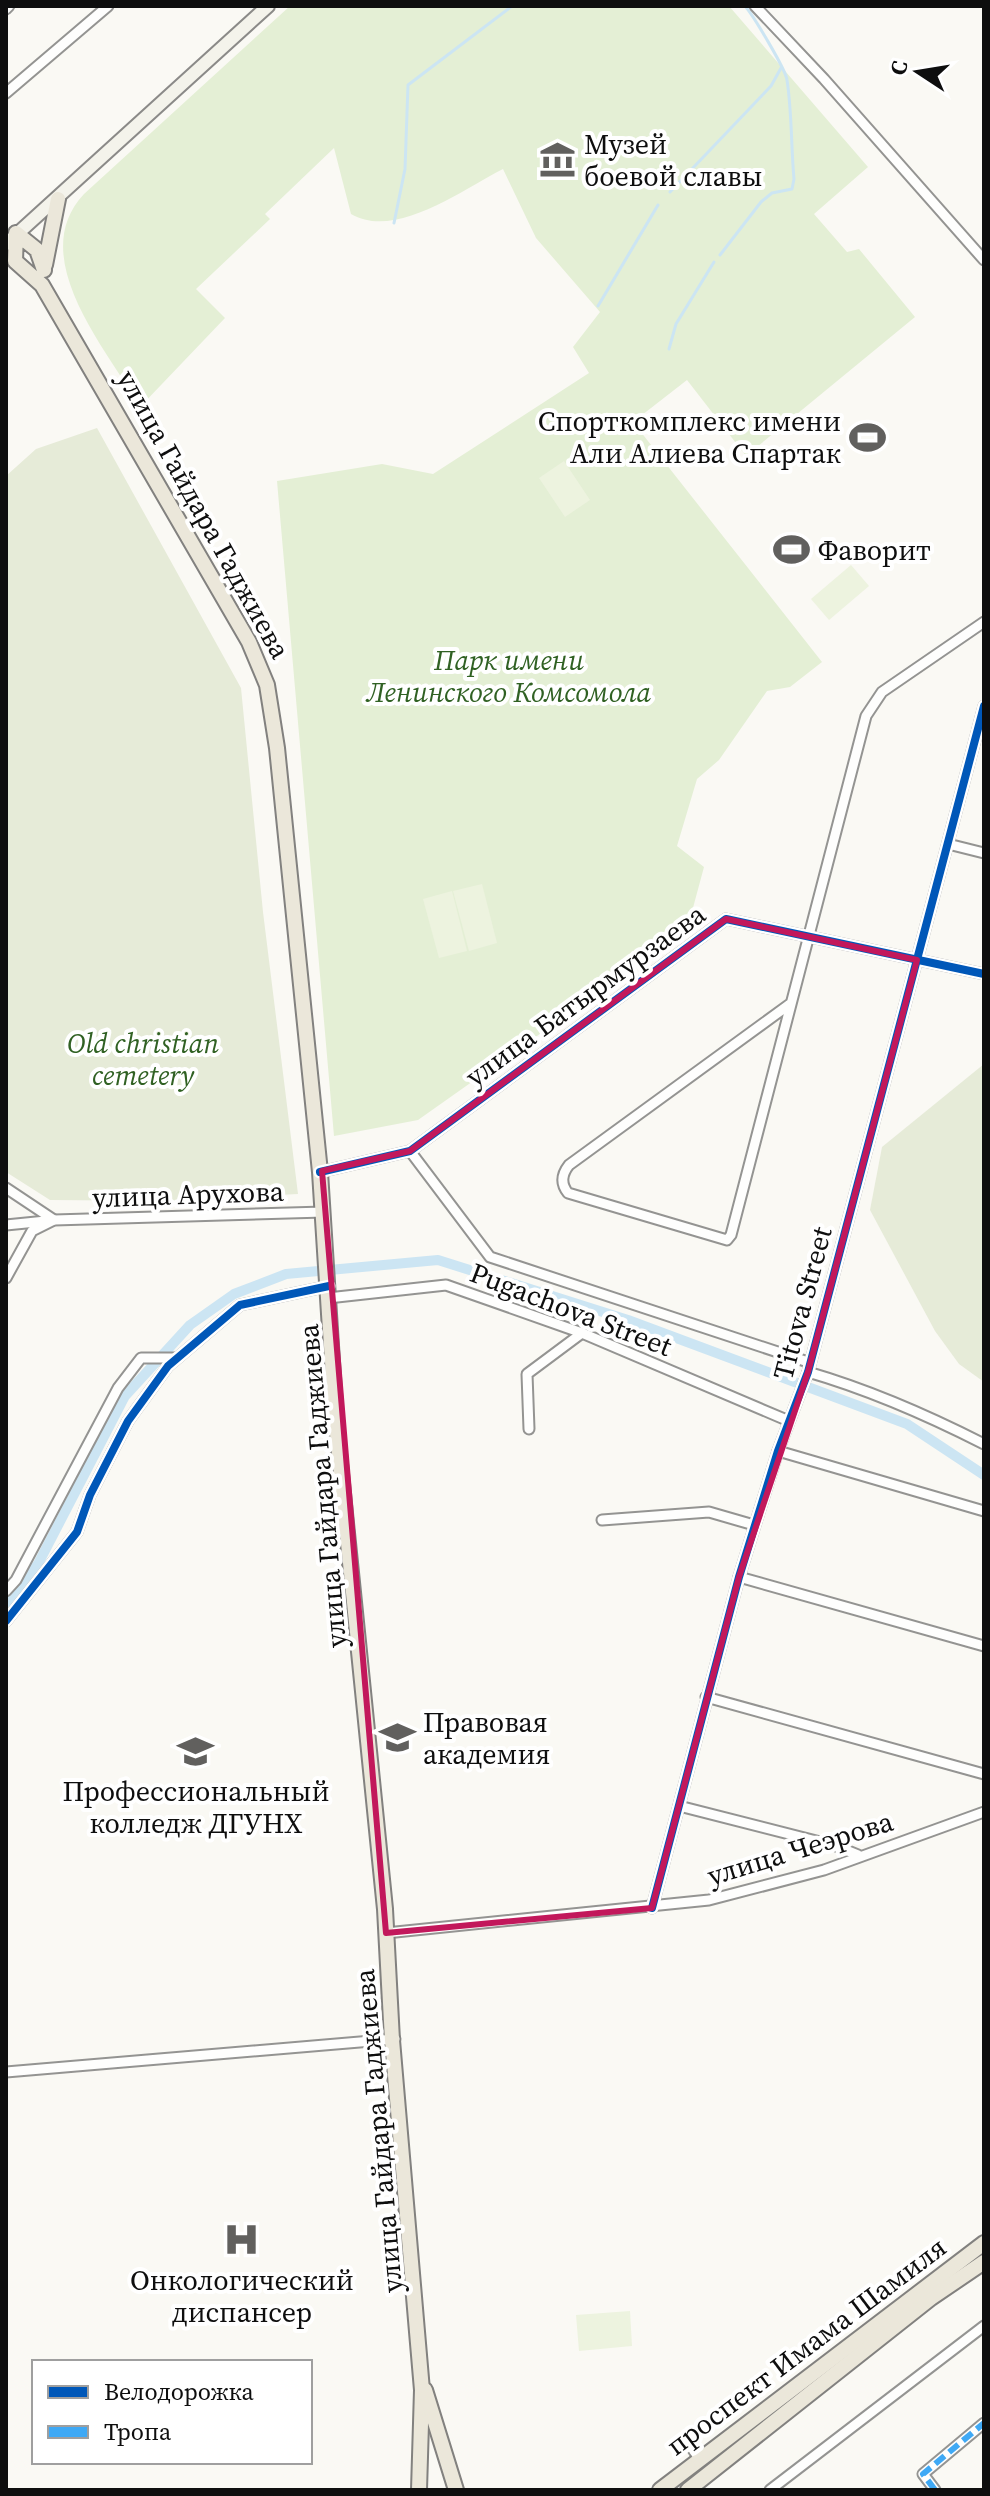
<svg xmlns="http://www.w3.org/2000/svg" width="990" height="2496" font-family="'Source Serif 4',serif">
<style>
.green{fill:#e4efd5}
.cemetery{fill:#e6ebd8}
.pitch{fill:#edf3df}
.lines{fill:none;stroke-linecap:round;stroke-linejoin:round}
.stream{stroke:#cce5f3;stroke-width:3}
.canal{stroke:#cce5f3;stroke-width:10}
.minor-casing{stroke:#949492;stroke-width:13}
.secondary-casing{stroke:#8b8a88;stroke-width:16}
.primary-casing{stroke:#82817f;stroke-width:18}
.minor{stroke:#fefefd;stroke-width:9}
.secondary{stroke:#f4f3eb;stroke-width:12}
.primary{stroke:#ebe7da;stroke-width:14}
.quiet{stroke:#3fa9f5;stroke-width:6;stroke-dasharray:12 6;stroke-linecap:butt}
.cycleway-casing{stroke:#fff;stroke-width:13}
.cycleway{stroke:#0057b8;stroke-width:8}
.marked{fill:none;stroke:#c2185b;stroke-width:6;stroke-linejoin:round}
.labels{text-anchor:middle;stroke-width:8;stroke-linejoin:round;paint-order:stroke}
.poi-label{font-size:28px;fill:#0e0e0e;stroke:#fff;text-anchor:start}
.street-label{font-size:28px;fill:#0e0e0e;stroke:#fff}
.park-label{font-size:28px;font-style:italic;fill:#306123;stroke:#fff}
</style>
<rect width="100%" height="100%" fill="#faf9f4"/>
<!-- green -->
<path class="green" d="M290,6H729L868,167L814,214L847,252L859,249L915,317L746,456L687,380L633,422L822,662L790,687L767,691L719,760L697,779L677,846L704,867L687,930L418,1120L334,1136L277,481L382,464L433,474L589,373L573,347L600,312L536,238L503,169C462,190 395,240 351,214L334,148L265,214L270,219L196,289L225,318L140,407C106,348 25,257 84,194Z"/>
<!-- cemetery -->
<g class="cemetery">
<polygon points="97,428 241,688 263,912 298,1194 167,1201 50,1200 6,1172 6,476 36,449"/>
<polygon points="984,1064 984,1382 959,1364 935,1331 870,1210 882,1147"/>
</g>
<!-- pitch -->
<g class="pitch">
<polygon points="564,461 590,500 565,517 539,478"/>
<polygon points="851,565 869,586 829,620 811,599"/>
<polygon points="482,884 497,943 469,951 453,891"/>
<polygon points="452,891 467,951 439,958 423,899"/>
<polygon points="630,2311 632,2346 579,2351 576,2315"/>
</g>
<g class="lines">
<!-- stream -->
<g class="stream">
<polyline points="670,192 771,86 781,68"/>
<polyline points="394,223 405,169 408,85 512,6"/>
<path d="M720,255L761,202L772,193L792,189L794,179C791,147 792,112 787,80C786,70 753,15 745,6"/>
<polyline points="598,306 658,205"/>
<polyline points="669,349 676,324 714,262"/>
</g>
<!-- canal -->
<polyline class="canal" points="6,1603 38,1564 125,1396 190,1325 234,1294 286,1274 438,1260 628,1320 907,1424 984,1475"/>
<defs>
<g id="minor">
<polyline points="755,6 824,79 984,260"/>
<polyline points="6,9 9,6"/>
<polyline points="6,93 108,6"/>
<polyline points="948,844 984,853"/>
<path d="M790,1004L569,1165C562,1174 560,1183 568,1193L727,1240L731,1235L866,716L882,692L984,622"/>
<polyline points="410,1151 490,1257 808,1362"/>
<polyline points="320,1172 410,1151 726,919 984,974"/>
<polyline points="6,1188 54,1220"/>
<polyline points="6,1225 46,1221"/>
<polyline points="6,1278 32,1231 54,1220 324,1212"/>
<polyline points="328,1298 446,1285 582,1333 789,1421"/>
<path d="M808,1372C870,1390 927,1415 984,1444"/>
<polyline points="529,1429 527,1374 582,1333"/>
<polyline points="778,1451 984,1511"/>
<polyline points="602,1520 709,1512 754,1525"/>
<polyline points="739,1577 984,1646"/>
<polyline points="6,1591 16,1580 118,1388 141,1358 176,1358"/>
<polyline points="6,1621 77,1532 90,1495 128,1421 168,1366 240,1305 329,1286"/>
<polyline points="706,1697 984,1774"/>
<polyline points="679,1806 836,1846 858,1855"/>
<polyline points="652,1908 739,1577 778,1451 808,1372 984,706"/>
<polyline points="386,1933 709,1900 824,1870 984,1812"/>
<polyline points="6,2072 395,2039"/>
<polyline points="688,2442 700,2460"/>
<polyline points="770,2490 984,2326"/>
<polyline points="935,2490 923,2474 984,2423"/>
</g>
<polyline id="secondary" points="6,244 268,6"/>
<g id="primary">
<polyline points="45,265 58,199"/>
<polyline points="44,270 37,250 16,233 15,261 42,285 249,642 267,685 277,748 320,1172 336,1424 385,1909 392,2040 422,2390 419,2490"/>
<polyline points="425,2390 456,2490"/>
<polyline points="660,2490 984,2243"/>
<polyline points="688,2490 931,2298 984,2262"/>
</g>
</defs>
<!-- minor casing -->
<use href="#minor" class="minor-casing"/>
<!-- secondary casing -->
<use href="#secondary" class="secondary-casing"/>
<!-- primary casing -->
<use href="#primary" class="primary-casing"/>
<!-- minor -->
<use href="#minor" class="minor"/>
<!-- secondary -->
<use href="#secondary" class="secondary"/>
<!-- primary -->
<use href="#primary" class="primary"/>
<!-- quiet -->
<polyline class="quiet" points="935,2490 923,2474 984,2423"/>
<defs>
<g id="cycleway">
<polyline points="320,1172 410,1151 726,919 984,974"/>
<polyline points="6,1621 77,1532 90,1495 128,1421 168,1366 240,1305 329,1286"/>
<polyline points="652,1908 739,1577 778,1451 808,1372 984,706"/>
</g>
</defs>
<!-- cycleway casing -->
<use href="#cycleway" class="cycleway-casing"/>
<!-- cycleway -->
<use href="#cycleway" class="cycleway"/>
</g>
<!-- marked area -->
<path class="marked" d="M726,919L917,960L808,1372L739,1577L652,1908L386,1933L322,1171L410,1151Z"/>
<!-- icons -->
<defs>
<symbol id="museum-bare" viewBox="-9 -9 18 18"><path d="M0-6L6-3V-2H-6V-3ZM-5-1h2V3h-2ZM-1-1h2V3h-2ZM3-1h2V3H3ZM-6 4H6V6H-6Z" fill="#61605e" stroke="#fff" stroke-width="2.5" paint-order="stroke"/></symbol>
<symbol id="stadium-bare" viewBox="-9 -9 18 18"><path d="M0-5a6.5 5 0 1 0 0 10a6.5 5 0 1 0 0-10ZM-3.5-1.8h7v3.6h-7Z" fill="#61605e" stroke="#fff" stroke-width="2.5" paint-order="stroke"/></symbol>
<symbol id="university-bare" viewBox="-9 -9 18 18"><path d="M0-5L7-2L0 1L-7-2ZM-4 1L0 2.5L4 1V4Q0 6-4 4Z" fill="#61605e" stroke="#fff" stroke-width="2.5" paint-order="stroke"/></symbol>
<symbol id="hospital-bare" viewBox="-9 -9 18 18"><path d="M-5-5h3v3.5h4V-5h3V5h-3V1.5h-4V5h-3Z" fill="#61605e" stroke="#fff" stroke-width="2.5" paint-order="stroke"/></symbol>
</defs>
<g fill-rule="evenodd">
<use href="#museum-bare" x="532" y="134" width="51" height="51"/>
<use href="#stadium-bare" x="842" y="412" width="51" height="51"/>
<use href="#stadium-bare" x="766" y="524" width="51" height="51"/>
<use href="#university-bare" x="372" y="1712" width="51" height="51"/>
<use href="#university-bare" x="170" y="1726" width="51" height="51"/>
<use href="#hospital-bare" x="216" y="2214" width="51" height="51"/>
</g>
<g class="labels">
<!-- poi labels -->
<g class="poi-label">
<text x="584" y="154">Музей<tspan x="584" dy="32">боевой славы</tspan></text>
<text x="841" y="431" text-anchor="end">Спорткомплекс имени<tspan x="841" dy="32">Али Алиева Спартак</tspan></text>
<text x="818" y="560">Фаворит</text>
<text x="423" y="1732">Правовая<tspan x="423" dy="32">академия</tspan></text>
<text x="196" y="1801" text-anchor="middle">Профессиональный<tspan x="196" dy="32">колледж ДГУНХ</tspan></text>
<text x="242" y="2290" text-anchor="middle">Онкологический<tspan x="242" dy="32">диспансер</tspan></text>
</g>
<!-- street labels -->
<g class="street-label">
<text transform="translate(204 514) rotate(61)" y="10">улица Гайдара Гаджиева</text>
<text transform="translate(585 995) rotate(-36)" y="10">улица Батырмурзаева</text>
<text transform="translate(188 1194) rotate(-2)" y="10">улица Арухова</text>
<text transform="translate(802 1303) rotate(-75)" y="10">Titova Street</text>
<text transform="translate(571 1309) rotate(21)" y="10">Pugachova Street</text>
<text transform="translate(322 1486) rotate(-95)" y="10">улица Гайдара Гаджиева</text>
<text transform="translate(800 1848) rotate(-17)" y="10">улица Чеэрова</text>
<text transform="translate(378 2131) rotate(-95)" y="10">улица Гайдара Гаджиева</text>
<text transform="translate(806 2346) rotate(-37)" y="10">проспект Имама Шамиля</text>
</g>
<!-- park labels -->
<g class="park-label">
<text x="509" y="670">Парк имени<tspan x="509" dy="32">Ленинского Комсомола</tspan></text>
<text x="143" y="1053">Old сhristian<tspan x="143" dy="32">cemetery</tspan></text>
</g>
</g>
<!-- border -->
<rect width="990" height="2496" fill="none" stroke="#0e0e0e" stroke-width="16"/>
<!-- legend -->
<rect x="32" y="2360" width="280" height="104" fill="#ffffff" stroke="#9f9f9f" stroke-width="2"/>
<rect x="48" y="2386" width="40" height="12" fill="#0057b8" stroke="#9f9f9f" stroke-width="2"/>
<text x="104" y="2400" font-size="24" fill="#0e0e0e">Велодорожка</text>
<rect x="48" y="2426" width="40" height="12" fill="#3fa9f5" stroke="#9f9f9f" stroke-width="2"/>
<text x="104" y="2440" font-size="24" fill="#0e0e0e">Тропа</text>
<!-- north arrow -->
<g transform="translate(918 72) rotate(282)" stroke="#ffffff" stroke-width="6" paint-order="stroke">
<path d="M0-6L14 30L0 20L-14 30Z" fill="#0e0e0e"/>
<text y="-12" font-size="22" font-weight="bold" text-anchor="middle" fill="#0e0e0e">С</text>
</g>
</svg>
